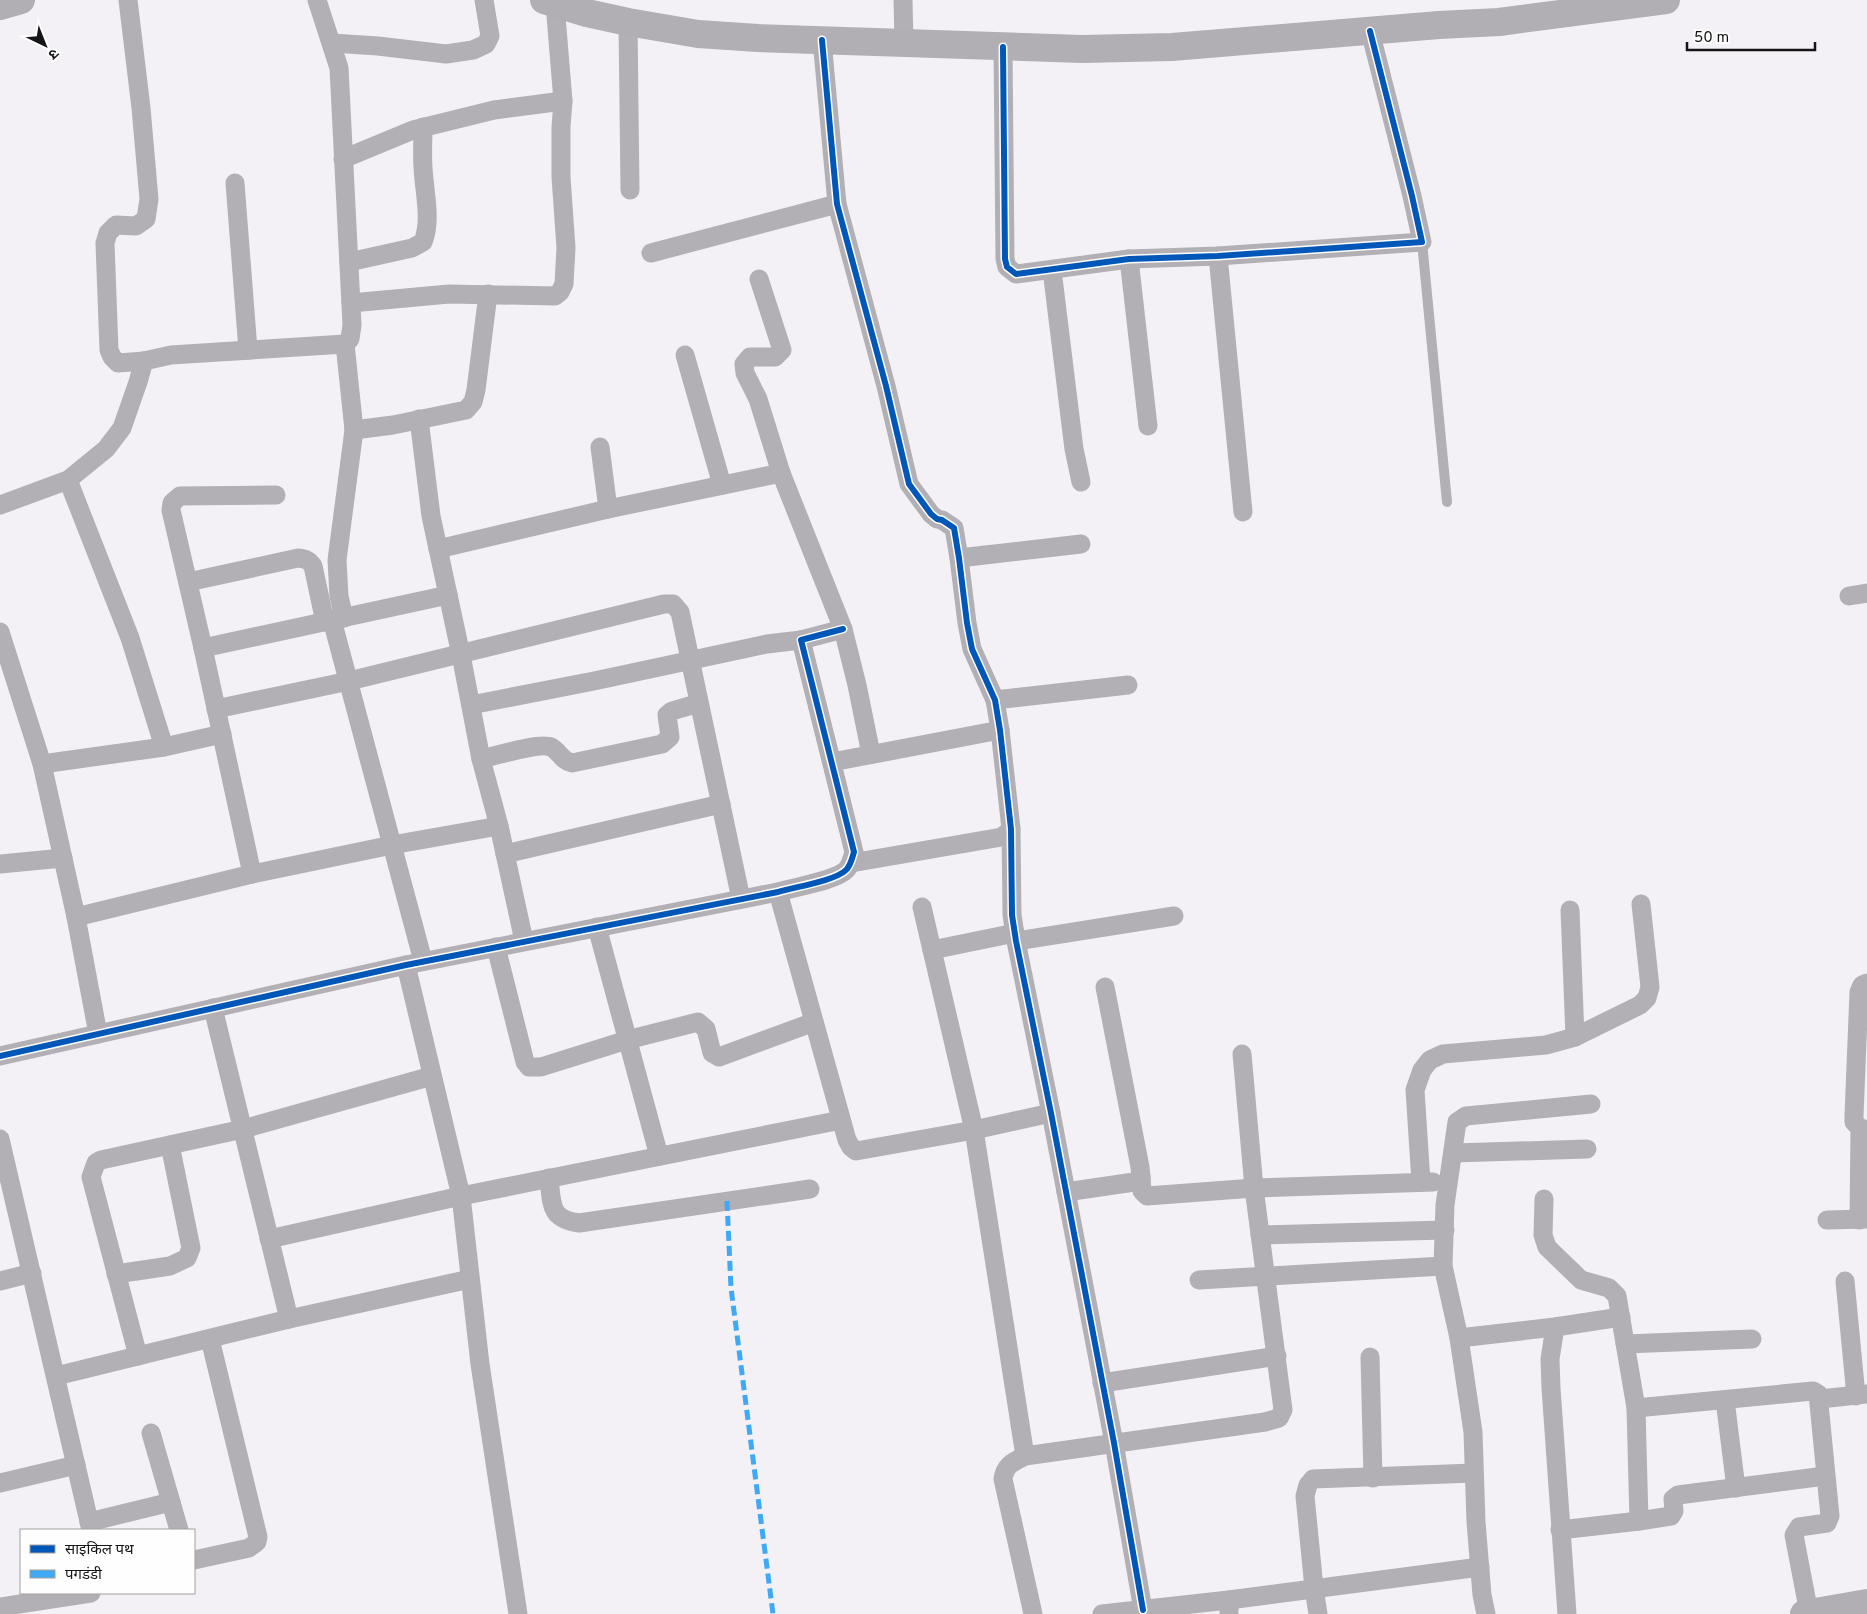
<svg xmlns="http://www.w3.org/2000/svg" width="1867" height="1614" font-family="Overpass,'Noto Sans Devanagari',sans-serif">
<style>
.lines{fill:none;stroke-linecap:round;stroke-linejoin:round}
.lane{stroke:#b2b0b4;stroke-width:10}
.street{stroke:#b2b0b4;stroke-width:19}
.secondary{stroke:#b1aeb4;stroke-width:28}
.quiet{stroke:#3fa9f5;stroke-width:5;stroke-dasharray:10 5;stroke-linecap:butt}
.cycleway-casing{stroke:#fefefe;stroke-width:9}
.cycleway{stroke:#0057b8;stroke-width:6}
</style>
<rect width="100%" height="100%" fill="#f3f1f5"/>
<g class="lines">
<!-- lane -->
<polyline class="lane" points="1422,242 1447,502"/>
<!-- street -->
<g class="street">
<polyline points="128,0 141,108 149,199 146,219 136,226 116,225 108,233 105,243 109,350 112,357 118,363 144,361"/>
<polyline points="903,0 904,43"/>
<polyline points="628,22 630,190"/>
<polyline points="822,40 837,204 886,386 909,484 931,514 937,519 942,520 954,528 959,558 967,623 972,649 995,700 1000,730 1011,829 1012,915 1016,941 1051,1113 1114,1443 1143,1610"/>
<polyline points="332,43 378,46 446,54 473,50 486,44 490,36 484,0"/>
<polyline points="1003,47 1005,259 1007,267 1016,274 1129,259 1218,256 1422,242 1412,196 1370,31"/>
<polyline points="343,159 413,130 494,110 563,101"/>
<polyline points="235,183 248,350"/>
<polyline points="651,253 837,204"/>
<polyline points="1218,256 1243,512"/>
<polyline points="1129,259 1148,426"/>
<path d="M349,262L412,248L423,242C432,219 424,192 423,167C422,154 423,141 423,127"/>
<polyline points="1052,270 1074,449 1081,482"/>
<polyline points="759,279 782,350 775,357 750,357 744,364 745,373 758,399 781,473 843,629 857,685 871,754"/>
<polyline points="351,303 449,294 555,296 560,292 564,284 566,248 561,177 561,127 563,101 555,4"/>
<polyline points="685,355 722,485"/>
<polyline points="419,419 431,516 461,655 481,759 499,826 524,941"/>
<polyline points="354,430 393,425 466,410 473,402 476,390 488,294"/>
<polyline points="68,480 130,638 164,747"/>
<polyline points="0,505 68,480 106,449 122,428 138,382 144,361 171,355 345,344 350,339 352,325 339,68 317,0"/>
<polyline points="608,509 781,473"/>
<polyline points="438,549 608,509 600,447"/>
<polyline points="959,558 1081,544"/>
<path d="M188,582L298,558C306,559 309,560 313,566L325,622"/>
<polyline points="1849,596 1867,593"/>
<polyline points="344,618 339,596 337,560 354,430 345,344"/>
<polyline points="332,620 423,961"/>
<polyline points="0,632 42,764 76,917 98,1034"/>
<polyline points="203,648 171,510 172,503 180,496 276,495"/>
<polyline points="995,700 1128,685"/>
<polyline points="471,705 594,681 767,644 801,640"/>
<polyline points="216,709 349,681 664,604 673,604 680,612 741,899"/>
<path d="M481,759C495,756 540,742 551,747C559,751 562,761 572,763L662,744L670,737L667,715L672,711L699,703"/>
<polyline points="832,762 1000,730"/>
<polyline points="42,764 164,747 222,734"/>
<polyline points="505,854 721,804"/>
<polyline points="851,863 1002,837 1011,829"/>
<polyline points="0,864 63,858"/>
<polyline points="252,874 203,648 448,595"/>
<polyline points="778,892 847,1140 851,1147 856,1151 974,1130 1051,1113"/>
<polyline points="922,907 974,1130 1025,1456"/>
<polyline points="1570,910 1575,1037"/>
<polyline points="76,917 252,874 392,845 499,826"/>
<polyline points="597,927 659,1156"/>
<polyline points="1016,941 1174,916"/>
<polyline points="496,947 525,1062 529,1067 541,1067 627,1040 698,1022 706,1029 712,1053 719,1057 814,1022"/>
<polyline points="932,950 1015,933"/>
<polyline points="406,965 461,1196 480,1364 518,1614"/>
<polyline points="1867,983 1862,985 1859,992 1854,1116 1854,1122 1860,1128 1867,1130"/>
<polyline points="213,1008 289,1319"/>
<path d="M0,1056L406,965L778,892C794,887 835,881 846,870C851,865 852,858 854,852L801,640L843,629"/>
<polyline points="0,1139 91,1530"/>
<polyline points="1453,1153 1587,1149"/>
<polyline points="1141,1177 1142,1191 1147,1196 1254,1188 1433,1182"/>
<path d="M549,1178C552,1204 549,1219 579,1223L810,1189"/>
<polyline points="1421,1182 1415,1090 1422,1070 1430,1060 1443,1054 1546,1045 1575,1037 1640,1005 1647,998 1650,987 1641,904"/>
<polyline points="1066,1192 1134,1182 1141,1177 1140,1167 1105,987"/>
<polyline points="1544,1199 1543,1235 1547,1247 1581,1280 1609,1288 1617,1296 1636,1408 1639,1521 1560,1530"/>
<polyline points="1827,1220 1867,1219"/>
<polyline points="1859,1220 1860,1128"/>
<polyline points="1260,1235 1445,1230"/>
<polyline points="269,1239 461,1196 841,1120"/>
<polyline points="116,1274 170,1266 187,1258 191,1248 170,1145"/>
<polyline points="1199,1280 1443,1266"/>
<polyline points="0,1281 32,1273"/>
<polyline points="1845,1281 1856,1396"/>
<polyline points="1555,1327 1550,1359 1551,1388 1567,1614"/>
<polyline points="1459,1338 1555,1327 1621,1317"/>
<polyline points="1625,1344 1752,1339"/>
<polyline points="138,1356 91,1177 96,1163 101,1160 243,1129 432,1076"/>
<polyline points="1370,1357 1373,1478"/>
<polyline points="56,1376 289,1319 470,1279"/>
<polyline points="1102,1383 1277,1356"/>
<polyline points="1820,1399 1867,1394"/>
<polyline points="1725,1400 1736,1488"/>
<polyline points="1636,1408 1813,1391 1818,1394 1830,1516 1827,1523 1799,1527 1794,1535 1809,1613"/>
<polyline points="151,1433 179,1530"/>
<polyline points="0,1483 76,1465"/>
<polyline points="1639,1521 1671,1516 1674,1511 1673,1499 1678,1495 1825,1476"/>
<polyline points="89,1522 171,1502"/>
<polyline points="194,1560 249,1548 257,1542 258,1537 210,1339"/>
<polyline points="0,1607 91,1593"/>
<path d="M1033,1614L1003,1479C1005,1465 1013,1462 1025,1456L1265,1422L1279,1418L1283,1410L1254,1188L1242,1054"/>
<polyline points="1102,1614 1229,1600"/>
<polyline points="1229,1614 1229,1600 1480,1567"/>
<polyline points="1318,1614 1314,1588 1305,1496 1308,1485 1313,1479 1474,1473"/>
<polyline points="1486,1614 1482,1595 1476,1522 1473,1432 1459,1338 1443,1266 1445,1205 1457,1122 1466,1116 1591,1104"/>
</g>
<!-- secondary -->
<g class="secondary">
<polyline points="544,0 587,13 628,22 698,34 758,38 1082,49 1172,47 1439,25 1499,22 1666,0"/>
<polyline points="0,6 21,0"/>
<polyline points="1804,1614 1867,1603"/>
</g>
<!-- quiet -->
<polyline class="quiet" points="727,1201 731,1288 773,1614"/>
<defs>
<g id="cycleway">
<polyline points="822,40 837,204 886,386 909,484 931,514 937,519 942,520 954,528 959,558 967,623 972,649 995,700 1000,730 1011,829 1012,915 1016,941 1051,1113 1114,1443 1143,1610"/>
<polyline points="1003,47 1005,259 1007,267 1016,274 1129,259 1218,256 1422,242 1412,196 1370,31"/>
<path d="M0,1056L406,965L778,892C794,887 835,881 846,870C851,865 852,858 854,852L801,640L843,629"/>
</g>
</defs>
<!-- cycleway casing -->
<use href="#cycleway" class="cycleway-casing"/>
<!-- cycleway -->
<use href="#cycleway" class="cycleway"/>
</g>
<!-- legend -->
<rect x="20" y="1529" width="175" height="65" fill="#fefefe" stroke="#a1a0a1"/>
<rect x="30" y="1545" width="25" height="8" fill="#0057b8" stroke="#a1a0a1"/>
<text x="65" y="1554" font-size="15" fill="#151416">साइकिल पथ</text>
<rect x="30" y="1570" width="25" height="8" fill="#3fa9f5" stroke="#a1a0a1"/>
<text x="65" y="1579" font-size="15" fill="#151416">पगडंडी</text>
<!-- north arrow -->
<g transform="translate(45 45) rotate(137)" stroke="#fefefe" stroke-width="4" paint-order="stroke">
<path d="M0-4L9 19L0 12L-9 19Z" fill="#151416"/>
<text y="-8" font-size="14" font-weight="bold" text-anchor="middle" fill="#151416">उ</text>
</g>
<!-- scale -->
<path d="M1687 42v8h128v-8" fill="none" stroke="#151416" stroke-width="2.5"/>
<text x="1694" y="42" font-size="15" fill="#151416" stroke="#fefefe" stroke-width="4" paint-order="stroke">50 m</text>
</svg>
